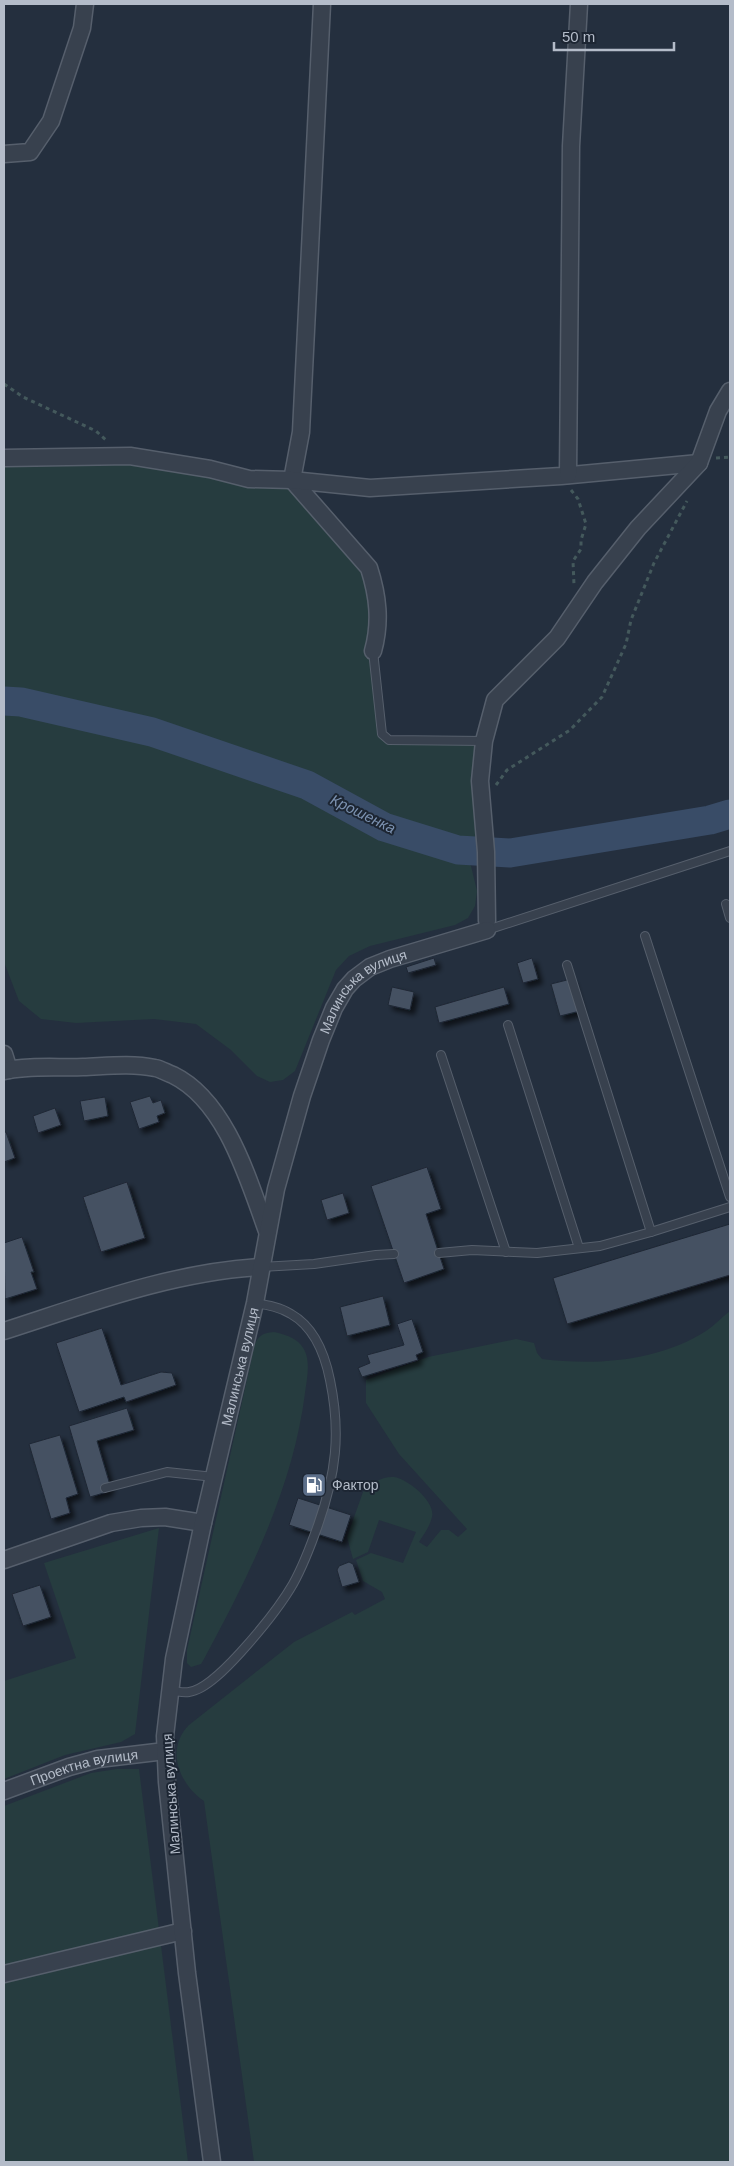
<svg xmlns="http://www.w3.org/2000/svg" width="734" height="2166" font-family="Arial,sans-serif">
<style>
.green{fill:#263c3f}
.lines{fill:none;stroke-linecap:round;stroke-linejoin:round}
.river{stroke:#394c67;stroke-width:29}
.building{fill:#455162;stroke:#1f2835;filter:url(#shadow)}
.service-casing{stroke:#565f6c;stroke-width:10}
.minor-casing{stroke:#565f6c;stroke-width:19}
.path{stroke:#44595c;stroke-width:3;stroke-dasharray:4 4;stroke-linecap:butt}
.service{stroke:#38414e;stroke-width:8}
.minor{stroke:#38414e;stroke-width:16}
.labels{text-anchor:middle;stroke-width:4;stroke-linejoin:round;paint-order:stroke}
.street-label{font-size:14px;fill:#b4bcc9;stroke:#1d2633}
.poi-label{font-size:14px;fill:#b4bcc9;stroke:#1d2633;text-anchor:start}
.water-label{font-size:15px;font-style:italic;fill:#7c92b1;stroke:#1d2633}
</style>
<defs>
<filter id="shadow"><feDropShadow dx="4.5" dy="4.5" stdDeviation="2.5" flood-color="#0009"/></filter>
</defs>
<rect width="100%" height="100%" fill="#242f3e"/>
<!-- green -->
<g class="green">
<polygon points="130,456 292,480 369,568 373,651 382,734 389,740 484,741 486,852 459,851 471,866 477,891 475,906 468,918 455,925 370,946 349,956 336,970 295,1071 283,1080 270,1082 257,1076 231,1050 196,1024 154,1019 76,1023 41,1019 19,1001 4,962 4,458"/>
<path d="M730,1311V2162H254L204,1801C179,1784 165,1749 189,1725L294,1642L352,1612L355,1615L385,1599L382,1592L363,1581L356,1560L371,1553L403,1563L416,1532L379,1520L368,1552L353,1559L347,1537L363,1492C370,1484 382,1476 394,1477C408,1479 436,1502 432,1517C430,1526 424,1534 419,1542L427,1547L441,1530H449L458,1537L467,1529L399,1454L366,1403V1380L428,1357L516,1339L534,1343L537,1353L542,1359C597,1366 659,1361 706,1331C715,1325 722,1317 730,1311Z"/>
<path d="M274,1332C283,1334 295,1337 301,1345C312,1358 307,1377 305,1393C293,1488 249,1576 204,1659L201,1664L191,1667L187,1663V1650L254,1348C257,1336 262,1333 274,1332Z"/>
<polygon points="159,1528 135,1734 121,1742 65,1755 4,1779 4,1681 76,1658 44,1563"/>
<polygon points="117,1769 139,1769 188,2162 4,2162 4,1806 91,1773"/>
</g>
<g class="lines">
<!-- river -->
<polyline class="river" points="4,701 21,702 152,732 307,785 384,827 458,850 510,853 710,820 730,814"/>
</g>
<!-- building -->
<g class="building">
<polygon points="434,958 436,965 408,973 406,967"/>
<polygon points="532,958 538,979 523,983 517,963"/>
<polygon points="571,979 580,1011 560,1016 551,984"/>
<polygon points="392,987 414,992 410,1010 388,1005"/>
<polygon points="504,987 509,1004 439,1023 435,1007"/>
<polygon points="150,1096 153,1103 161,1100 165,1113 157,1116 159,1122 139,1129 130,1102"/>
<polygon points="105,1097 108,1116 84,1121 80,1101"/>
<polygon points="55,1108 61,1125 38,1133 33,1116"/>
<polygon points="4,1132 6,1132 15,1158 4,1162"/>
<polygon points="427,1167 441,1209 426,1214 444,1269 404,1283 371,1186"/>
<polygon points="127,1182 145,1238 101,1252 83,1197"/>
<polygon points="343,1193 349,1213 327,1220 321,1200"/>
<polygon points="730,1224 730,1275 567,1324 553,1278"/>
<polygon points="22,1237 34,1272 31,1272 37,1289 5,1299 4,1243"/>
<polygon points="383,1296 390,1325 347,1336 340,1307"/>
<polygon points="412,1319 423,1352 416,1355 418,1360 362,1377 358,1368 370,1363 367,1355 404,1345 397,1324"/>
<polygon points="102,1328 121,1385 161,1372 172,1373 176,1385 126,1402 124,1397 79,1412 56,1343"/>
<polygon points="127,1408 134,1430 97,1441 110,1485 107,1492 90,1497 69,1426"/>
<polygon points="60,1435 78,1494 66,1498 70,1513 51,1519 29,1444"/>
<polygon points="298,1498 351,1515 342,1542 289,1525"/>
<polygon points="349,1562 353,1564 359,1582 342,1587 337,1570 339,1566"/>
<polygon points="40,1585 51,1617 23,1626 12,1594"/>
</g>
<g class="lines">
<defs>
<g id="service">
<polyline points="373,651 382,734 389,740 484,741"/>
<polyline points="726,904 730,918"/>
<polyline points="487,930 730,851"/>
<polyline points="645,936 730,1197"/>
<polyline points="567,965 651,1232"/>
<polyline points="508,1025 579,1248"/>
<polyline points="441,1055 506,1252"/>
<polyline points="439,1253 472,1250 537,1253 600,1246 651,1232 730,1207"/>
<polyline points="261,1267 314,1264 376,1255 394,1254"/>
<polyline points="105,1488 167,1472 214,1477"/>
<path d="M170,1691C176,1691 183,1693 189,1692C206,1690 229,1665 240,1653C259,1632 278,1610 293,1584C303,1566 311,1545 318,1525C336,1474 341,1433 330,1380C325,1355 314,1327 291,1314C280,1307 267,1305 255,1303"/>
</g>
<g id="minor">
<path d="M322,4L301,432L292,480L369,568C378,596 381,622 373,651"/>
<polyline points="4,154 30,152 51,121 82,28 85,4"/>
<polyline points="4,458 130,456 210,469 249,479 292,480 370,488 561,476 699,463"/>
<polyline points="568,475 571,146 579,4"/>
<polyline points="487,921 486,852 480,781 484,741 495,700 557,638 595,582 638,528 699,463 718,411 730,391"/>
<polyline points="4,1054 9,1070"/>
<path d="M4,1071C27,1065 59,1068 83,1067C108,1066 131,1063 155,1068C161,1069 167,1073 173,1075C226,1101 248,1179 267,1231"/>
<path d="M4,1331C88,1304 172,1272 261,1267"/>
<polyline points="4,1560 111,1523 141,1518 165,1517 203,1523"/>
<path id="s1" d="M4,1791L69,1767L98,1759L165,1751"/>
<polyline points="4,1974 183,1931"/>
<path id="s2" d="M212,2162L187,1973L167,1782L165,1736L174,1659L203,1523L255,1303L276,1189L302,1096L321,1040L334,1008L345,989L354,979L370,967L390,959L487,930"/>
</g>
</defs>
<!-- service casing -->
<use href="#service" class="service-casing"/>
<!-- minor casing -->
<use href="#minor" class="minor-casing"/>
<!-- path -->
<g class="path">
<polyline points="4,384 23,397 96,431 107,441"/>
<polyline points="716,458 730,457"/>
<polyline points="571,490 578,499 586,524 581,540 581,549 573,561 574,585"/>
<polyline points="496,785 507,770 570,730 602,697 626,644 631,620 654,563 687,501"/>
</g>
<!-- service -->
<use href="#service" class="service"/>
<!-- minor -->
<use href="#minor" class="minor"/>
</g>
<!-- icons -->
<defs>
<symbol id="fuel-square" viewBox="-11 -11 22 22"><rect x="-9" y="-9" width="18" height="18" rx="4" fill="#5c6f8a" stroke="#1d2633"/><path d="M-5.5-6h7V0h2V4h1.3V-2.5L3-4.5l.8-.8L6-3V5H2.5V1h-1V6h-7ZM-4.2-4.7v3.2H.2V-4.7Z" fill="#fff"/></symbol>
</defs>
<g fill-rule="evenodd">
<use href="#fuel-square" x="300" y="1471" width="28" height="28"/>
</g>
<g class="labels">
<!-- street labels -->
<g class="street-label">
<text dy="5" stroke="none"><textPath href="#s2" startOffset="1211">Малинська вулиця</textPath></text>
<text dy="5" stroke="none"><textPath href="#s2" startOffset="806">Малинська вулиця</textPath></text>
<text dy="5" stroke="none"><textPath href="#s1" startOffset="84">Проектна вулиця</textPath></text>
<text transform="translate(171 1794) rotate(-94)" y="5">Малинська вулиця</text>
</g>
<!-- poi labels -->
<g class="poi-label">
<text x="332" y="1490">Фактор</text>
</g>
<!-- water labels -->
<g class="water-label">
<text transform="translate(363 814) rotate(26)" y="5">Крошенка</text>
</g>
</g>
<!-- border -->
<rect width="734" height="2166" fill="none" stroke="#b4bcc9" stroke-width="10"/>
<!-- scale -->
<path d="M554 42v8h120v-8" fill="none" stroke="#b4bcc9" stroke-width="2.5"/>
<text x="562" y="42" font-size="15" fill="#b4bcc9" stroke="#1d2633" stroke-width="4" paint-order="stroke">50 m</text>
</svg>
